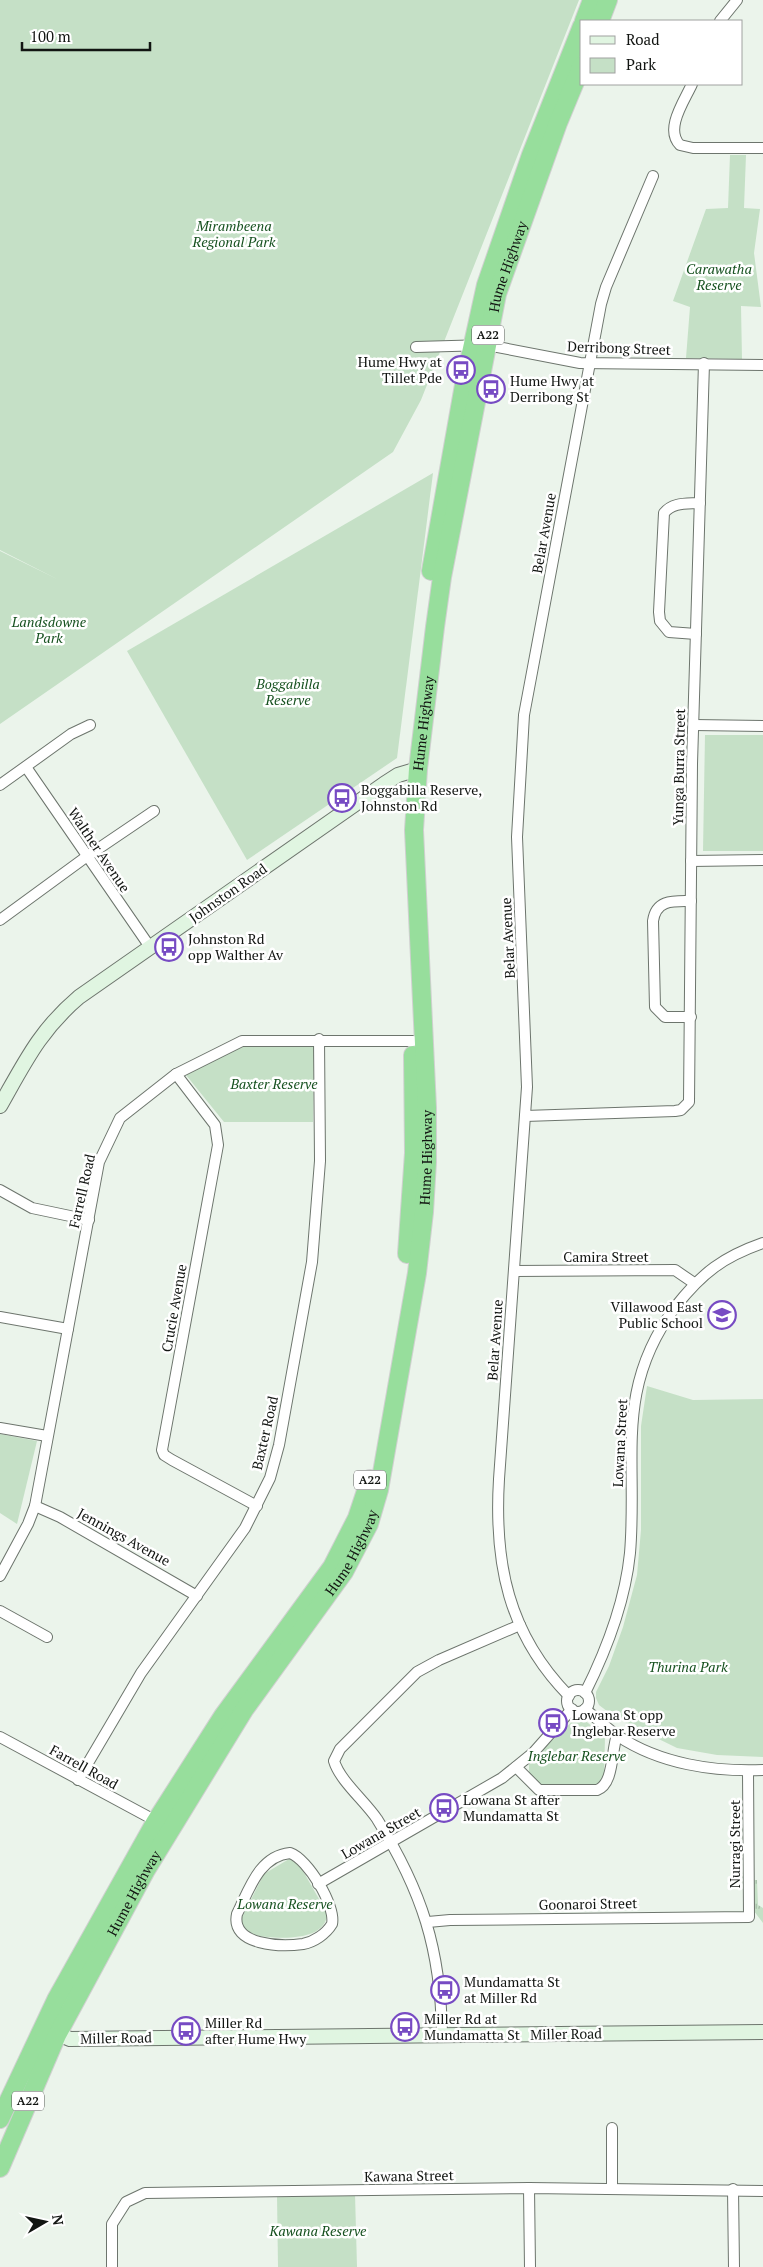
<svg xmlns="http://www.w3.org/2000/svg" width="763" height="2267" font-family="'PT Serif',serif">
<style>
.grass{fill:url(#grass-tufts)}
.park{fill:#c5e0c6}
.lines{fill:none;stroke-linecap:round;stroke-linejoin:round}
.street-casing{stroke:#6d756d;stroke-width:12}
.secondary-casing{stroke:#6d756d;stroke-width:16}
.highway-casing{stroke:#d0d0d0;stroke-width:20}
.street{stroke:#fff;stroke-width:10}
.secondary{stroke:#e0f5e1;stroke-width:14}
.highway{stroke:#97de9c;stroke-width:18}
.labels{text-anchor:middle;stroke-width:5;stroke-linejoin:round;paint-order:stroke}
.shield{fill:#fff;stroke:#595b59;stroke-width:1}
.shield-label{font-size:12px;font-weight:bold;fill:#121512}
.park-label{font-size:14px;font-style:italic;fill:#16511f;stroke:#fff}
.street-label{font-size:14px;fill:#121512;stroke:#fff}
.poi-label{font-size:14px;fill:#121512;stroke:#fff;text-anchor:start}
</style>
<defs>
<pattern id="grass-tufts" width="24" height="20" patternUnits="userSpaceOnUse" patternTransform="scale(1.25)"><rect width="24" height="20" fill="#c5e0c6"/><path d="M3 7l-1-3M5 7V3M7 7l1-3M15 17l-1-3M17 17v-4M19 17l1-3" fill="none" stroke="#a8bfa9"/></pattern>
</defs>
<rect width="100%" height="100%" fill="#ebf4eb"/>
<!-- grass -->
<polygon class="grass" points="754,1880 757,1880 758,1905 763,1908 763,1923 754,1911"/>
<!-- park -->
<g class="park">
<polygon points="0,0 579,0 421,400 393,452 0,724 0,551 57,579 0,550"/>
<polygon points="730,155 746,155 744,208 760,209 754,253 761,307 741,306 742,359 686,358 690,307 673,301 706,209 728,208"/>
<polygon points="433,473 397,758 247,860 127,651"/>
<polygon points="705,735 763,735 763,851 703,851"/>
<polygon points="314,1044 313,1122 224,1122 186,1075 232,1051 248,1045"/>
<polygon points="647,1386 693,1400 763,1399 763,1757 717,1755 677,1748 616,1718 599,1705 596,1698 596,1692 609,1666 623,1627 637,1575 641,1530 641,1426"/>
<polygon points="0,1434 37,1441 17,1524 0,1513"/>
<polygon points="576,1718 582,1718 605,1737 604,1778 594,1786 540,1785 529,1775 529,1762"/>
<path d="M289,1859L299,1864L327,1913C327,1944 270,1939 250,1934L242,1927V1917L264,1874Z"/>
<polygon points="355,2194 357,2267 278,2267 277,2195"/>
</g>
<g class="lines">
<defs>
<g id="street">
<polyline points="720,21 737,0"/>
<path d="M692,84C685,100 664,129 680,145L693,148H763"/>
<polyline points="416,347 487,345 580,363 763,365"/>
<path d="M696,634L669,632L660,621L659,612L664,513C673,502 686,504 700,503"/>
<polyline points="694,725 763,726"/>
<polyline points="26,767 150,947"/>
<polyline points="0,785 71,734 90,725"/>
<polyline points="691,861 763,860"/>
<polyline points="0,920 86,857 154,811"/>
<path d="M691,1017H665L655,1007L653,921C656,899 674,901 691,901"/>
<polyline points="176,1074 215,1125 218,1145 162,1450 164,1455 172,1460 257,1506"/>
<polyline points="525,1116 675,1111 681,1110 689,1102 692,764 704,363"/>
<polyline points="0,1190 32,1208 89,1220"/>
<polyline points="514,1271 675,1270 694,1283"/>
<polyline points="0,1317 68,1329"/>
<polyline points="0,1428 47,1436"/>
<polyline points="35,1506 60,1517 197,1596"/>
<polyline points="0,1576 28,1524 35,1506 99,1162 120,1118 176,1074 242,1041 413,1041"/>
<polyline points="0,1611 47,1637"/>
<circle cx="578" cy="1701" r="11"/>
<path d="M585,1693C607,1649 625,1603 630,1553C638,1459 613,1390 676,1306C702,1273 723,1257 763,1243"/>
<path d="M569,1696C508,1634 494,1563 499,1479L527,1087L517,837L524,715L601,304L606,287L653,176"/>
<path d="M585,1709C596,1718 607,1728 618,1736C660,1764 714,1772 763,1770"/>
<polyline points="0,1737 156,1821"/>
<path d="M516,1767L539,1790H597C614,1784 611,1752 617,1735"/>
<polyline points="78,1780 141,1673 245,1528 270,1478 279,1445 312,1262 320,1161 319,1039"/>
<path d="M290,1853C308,1859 336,1906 332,1924C326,1934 314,1942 303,1944C282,1947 230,1946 237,1914C249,1890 259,1856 290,1853Z"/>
<polyline points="318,1884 502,1778 533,1753 572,1709"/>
<polyline points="428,1922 450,1920 749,1917 748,1771"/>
<path d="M442,2035C441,1950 422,1891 377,1819C365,1801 340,1781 334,1761L340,1749L417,1672L439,1660L520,1625"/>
<polyline points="612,2128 612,2189"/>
<polyline points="529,2188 530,2267"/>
<polyline points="733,2189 734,2267"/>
<polyline points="112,2267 112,2224 126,2202 145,2193 529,2188 763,2191"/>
</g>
<g id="secondary">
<path d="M0,1106C25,1062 40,1030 79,997L384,784L398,775L418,769"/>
<polyline points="48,2030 70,2039 763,2032"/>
</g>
<g id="highway">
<polyline points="584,21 592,0"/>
<polyline points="600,21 608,0"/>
<polyline points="431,571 464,385 486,285 531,155 582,26"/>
<polyline points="407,1254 414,1153 413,1055"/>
<polyline points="0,2119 56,2000 156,1821 223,1716 332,1567 357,1518 370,1479"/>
<path id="s1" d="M0,2168L57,2035L146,1870L244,1710L344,1572L369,1524L379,1490L417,1273L424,1212L427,1162V1108L414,830L418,769L435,627L442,577L497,294L558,123L582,65"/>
</g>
</defs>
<!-- street casing -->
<use href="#street" class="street-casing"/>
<!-- secondary casing -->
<use href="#secondary" class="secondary-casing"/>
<!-- highway casing -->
<use href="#highway" class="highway-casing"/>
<!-- street -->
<use href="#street" class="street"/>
<!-- secondary -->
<use href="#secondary" class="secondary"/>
<!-- highway -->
<use href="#highway" class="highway"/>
</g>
<!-- icons -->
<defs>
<symbol id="bus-ring" viewBox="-11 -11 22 22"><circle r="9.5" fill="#fff" stroke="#774bc3" stroke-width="1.5"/><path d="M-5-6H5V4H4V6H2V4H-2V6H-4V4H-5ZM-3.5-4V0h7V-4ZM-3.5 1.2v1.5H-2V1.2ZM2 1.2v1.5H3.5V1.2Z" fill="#774bc3"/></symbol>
<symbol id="school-ring" viewBox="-11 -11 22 22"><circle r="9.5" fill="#fff" stroke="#774bc3" stroke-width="1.5"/><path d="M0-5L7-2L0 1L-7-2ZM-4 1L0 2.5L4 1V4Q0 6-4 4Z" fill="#774bc3"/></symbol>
</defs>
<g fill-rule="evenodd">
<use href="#bus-ring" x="445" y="354" width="32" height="32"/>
<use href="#bus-ring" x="475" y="373" width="32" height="32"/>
<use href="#bus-ring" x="326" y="782" width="32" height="32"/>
<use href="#bus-ring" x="153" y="931" width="32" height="32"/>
<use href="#school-ring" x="706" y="1299" width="32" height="32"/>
<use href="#bus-ring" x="537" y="1707" width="32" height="32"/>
<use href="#bus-ring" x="428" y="1792" width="32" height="32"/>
<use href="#bus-ring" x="429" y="1974" width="32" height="32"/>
<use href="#bus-ring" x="389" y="2011" width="32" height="32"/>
<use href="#bus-ring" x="170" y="2015" width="32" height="32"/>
</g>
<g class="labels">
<!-- shield labels -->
<g class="shield">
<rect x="472" y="325.5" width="32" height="19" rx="4"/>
<rect x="354" y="1470.5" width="32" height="19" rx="4"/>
<rect x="12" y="2091.5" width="32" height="19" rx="4"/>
</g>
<g class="shield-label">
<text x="488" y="339">A22</text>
<text x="370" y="1484">A22</text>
<text x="28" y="2105">A22</text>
</g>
<!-- park labels -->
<g class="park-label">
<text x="234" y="231">Mirambeena<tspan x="234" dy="16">Regional Park</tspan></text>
<text x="719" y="274">Carawatha<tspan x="719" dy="16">Reserve</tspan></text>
<text x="49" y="627">Landsdowne<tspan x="49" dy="16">Park</tspan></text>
<text x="288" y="689">Boggabilla<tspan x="288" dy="16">Reserve</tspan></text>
<text x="274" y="1089">Baxter Reserve</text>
<text x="688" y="1672">Thurina Park</text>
<text x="577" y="1761">Inglebar Reserve</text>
<text x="285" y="1909">Lowana Reserve</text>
<text x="318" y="2236">Kawana Reserve</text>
</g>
<!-- street labels -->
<g class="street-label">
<text dy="5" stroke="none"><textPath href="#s1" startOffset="2016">Hume Highway</textPath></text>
<text transform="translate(619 348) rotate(2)" y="5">Derribong Street</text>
<text transform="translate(544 533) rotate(-80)" y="5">Belar Avenue</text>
<text dy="5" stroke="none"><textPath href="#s1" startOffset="1551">Hume Highway</textPath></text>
<text transform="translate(679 767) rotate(-89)" y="5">Yunga Burra Street</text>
<text transform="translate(99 850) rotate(56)" y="5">Walther Avenue</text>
<text transform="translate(228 893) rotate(-35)" y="5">Johnston Road</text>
<text transform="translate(508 938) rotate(-93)" y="5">Belar Avenue</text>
<text dy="5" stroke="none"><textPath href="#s1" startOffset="1116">Hume Highway</textPath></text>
<text transform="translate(82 1191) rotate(-77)" y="5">Farrell Road</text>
<text x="606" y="1262">Camira Street</text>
<text transform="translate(174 1308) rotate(-80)" y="5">Crucie Avenue</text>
<text transform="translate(495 1340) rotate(-86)" y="5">Belar Avenue</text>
<text transform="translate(265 1433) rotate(-77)" y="5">Baxter Road</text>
<text transform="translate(620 1443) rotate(-87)" y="5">Lowana Street</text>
<text transform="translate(124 1537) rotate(29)" y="5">Jennings Avenue</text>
<text dy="5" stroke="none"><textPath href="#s1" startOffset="711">Hume Highway</textPath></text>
<text transform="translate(84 1767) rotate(29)" y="5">Farrell Road</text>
<text transform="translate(381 1833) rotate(-30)" y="5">Lowana Street</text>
<text transform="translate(735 1844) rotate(-90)" y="5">Nurragi Street</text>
<text dy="5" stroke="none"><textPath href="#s1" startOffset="306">Hume Highway</textPath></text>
<text transform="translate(588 1904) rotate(-1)" y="5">Goonaroi Street</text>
<text transform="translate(566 2034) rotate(-1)" y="5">Miller Road</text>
<text transform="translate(116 2038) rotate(-1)" y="5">Miller Road</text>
<text transform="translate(409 2176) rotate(-1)" y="5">Kawana Street</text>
</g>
<!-- poi labels -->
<g class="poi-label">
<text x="442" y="367" text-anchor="end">Hume Hwy at<tspan x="442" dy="16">Tillet Pde</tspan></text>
<text x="510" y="386">Hume Hwy at<tspan x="510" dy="16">Derribong St</tspan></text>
<text x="361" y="795">Boggabilla Reserve,<tspan x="361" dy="16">Johnston Rd</tspan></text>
<text x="188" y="944">Johnston Rd<tspan x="188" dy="16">opp Walther Av</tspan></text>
<text x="703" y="1312" text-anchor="end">Villawood East<tspan x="703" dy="16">Public School</tspan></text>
<text x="572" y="1720">Lowana St opp<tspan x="572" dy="16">Inglebar Reserve</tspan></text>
<text x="463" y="1805">Lowana St after<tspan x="463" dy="16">Mundamatta St</tspan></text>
<text x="464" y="1987">Mundamatta St<tspan x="464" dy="16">at Miller Rd</tspan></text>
<text x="424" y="2024">Miller Rd at<tspan x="424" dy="16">Mundamatta St</tspan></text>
<text x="205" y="2028">Miller Rd<tspan x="205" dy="16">after Hume Hwy</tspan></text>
</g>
</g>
<!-- legend -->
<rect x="580" y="20" width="162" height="65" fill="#ffffff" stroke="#a0a1a0"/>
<rect x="590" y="36" width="25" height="8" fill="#e0f5e1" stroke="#a0a1a0"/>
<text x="626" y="45" font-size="15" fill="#121512">Road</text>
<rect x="590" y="58" width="25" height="15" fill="#c5e0c6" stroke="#a0a1a0"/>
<text x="626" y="70" font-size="15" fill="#121512">Park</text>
<!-- north arrow -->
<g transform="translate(45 2222) rotate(81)" stroke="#ffffff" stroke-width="4" paint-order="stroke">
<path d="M0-4L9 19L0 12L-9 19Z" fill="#121512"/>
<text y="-8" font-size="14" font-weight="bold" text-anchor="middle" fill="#121512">N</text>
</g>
<!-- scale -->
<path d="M22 42v8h128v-8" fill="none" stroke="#121512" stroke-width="2.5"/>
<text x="30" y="42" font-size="15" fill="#121512" stroke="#ffffff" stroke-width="4" paint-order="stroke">100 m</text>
</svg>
